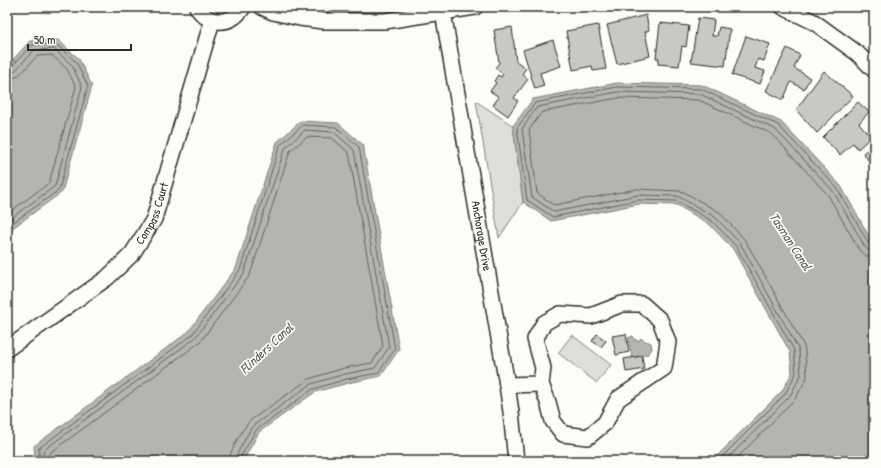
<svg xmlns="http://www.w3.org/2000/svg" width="881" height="468" font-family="'Patrick Hand',sans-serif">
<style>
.green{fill:#dfdeda;stroke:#858482}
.water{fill:#b5b4b1;stroke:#7e7d7b}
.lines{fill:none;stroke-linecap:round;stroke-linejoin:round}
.shore{stroke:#626261;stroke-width:1}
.building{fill:#c9c8c4;stroke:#2b2b2b}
.minor-casing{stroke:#2b2b2b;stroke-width:18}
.minor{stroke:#fdfcf7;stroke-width:15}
.labels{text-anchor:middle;stroke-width:3.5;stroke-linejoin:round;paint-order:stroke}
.street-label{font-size:12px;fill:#2b2b2b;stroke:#fdfcf7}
.water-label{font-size:13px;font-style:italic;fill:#5b5b5a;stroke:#fdfcf7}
</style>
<rect width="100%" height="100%" fill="#fdfcf7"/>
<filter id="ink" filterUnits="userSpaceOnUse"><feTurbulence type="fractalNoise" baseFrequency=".025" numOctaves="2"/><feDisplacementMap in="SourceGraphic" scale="8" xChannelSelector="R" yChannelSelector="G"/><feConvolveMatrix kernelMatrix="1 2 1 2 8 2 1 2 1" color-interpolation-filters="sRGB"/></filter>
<g filter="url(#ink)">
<!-- green -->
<g class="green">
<polygon points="476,101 513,126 523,202 499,238"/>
<polygon points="572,335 611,365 597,383 558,353"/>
</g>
<!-- water -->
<g class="water">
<polygon points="58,40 79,59 92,86 62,192 7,232 7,66 30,41"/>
<polygon points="617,83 702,85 781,122 841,186 874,245 874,461 712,461 782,391 792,373 790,352 733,249 709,224 677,205 639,204 551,221 523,202 513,126 533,99"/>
<polygon points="301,121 338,123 363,145 399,349 381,376 348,383 315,392 259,432 243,461 35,461 34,446 188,332 236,268 277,142"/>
<path d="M633,336L634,339L638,341L641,338C645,342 647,341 651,343L652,349L648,354L632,357L628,338Z"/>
</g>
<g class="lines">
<!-- shore -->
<g class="shore">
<polyline points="7,69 11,67 32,45 56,44 76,62 88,86 59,190 7,227"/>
<polyline points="7,74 11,73 14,72 34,50 54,49 72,65 82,87 55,186 7,221"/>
<path d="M7,80C20,79 28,65 37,56L52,55L67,69L76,87L49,183L7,214"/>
<polyline points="39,461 39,448 192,335 240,270 280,145 303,125 336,127 359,147 395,349 378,373 347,379 313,389 256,430 240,458 240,461"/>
<polyline points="44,461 43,452 44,450 195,338 244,273 285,148 305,130 334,132 354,150 389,347 375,368 345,374 311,384 254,425 251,428 236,456 235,461"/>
<path d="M50,461V453L200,342L250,275L290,151L307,137L332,138L349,153L383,346L372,363L344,368L309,379L251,420C244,426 229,452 229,461"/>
<polyline points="718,461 785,394 796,373 794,350 736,246 712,221 677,201 638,200 553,217 527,200 517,128 535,103 617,87 701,89 778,125 837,188 869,244 871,246 874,246"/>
<polyline points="725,461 790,396 801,375 799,352 798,348 740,243 715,217 681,198 677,196 638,195 554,212 532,197 522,129 537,107 618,92 700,94 775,129 833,191 865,247 869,251 874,251"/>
<polyline points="734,461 795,399 806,380 807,376 805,351 804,346 745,240 719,212 684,192 679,191 637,189 554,205 537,193 529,130 542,112 618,98 699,100 772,134 828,195 860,251 866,256 874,257"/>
</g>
</g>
<!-- building -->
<g class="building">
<polygon points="646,15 649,30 645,32 650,56 617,64 607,25"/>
<polygon points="698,18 714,20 712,36 717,36 719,27 730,29 725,66 691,62"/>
<polygon points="660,23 689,26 686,47 682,46 679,66 658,64 659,58 656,58"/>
<polygon points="598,25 606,69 593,71 592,66 573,70 566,31"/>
<polygon points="512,27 516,61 526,68 522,74 528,79 514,98 518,101 508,116 493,105 499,97 490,91 496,83 494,81 498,75 501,77 503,74 495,68 499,63 494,30"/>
<polygon points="746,36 770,44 764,61 758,59 755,68 765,71 760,84 732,75"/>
<polygon points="553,40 561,66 540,73 544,86 535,89 523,50"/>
<polygon points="787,48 800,55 794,68 810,78 804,89 791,82 783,100 766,91"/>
<polygon points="824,71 853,96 817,133 796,110"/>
<polygon points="858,102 869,112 859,123 871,137 858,149 853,143 840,155 823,137"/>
<polygon points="874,145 874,168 863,153"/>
<polygon points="597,334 606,341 601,347 592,341"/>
<polygon points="626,334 629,352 616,355 612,336"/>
<polygon points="642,356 644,369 626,372 624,359"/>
</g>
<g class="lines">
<defs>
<g id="minor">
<path d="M197,7C208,26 232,26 243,7"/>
<polyline points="262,7 273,12 300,18 323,21 385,21 475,7"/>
<polyline points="783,7 814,22 857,53 874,70"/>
<path id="s1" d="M443,12L507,385L511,412L516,461"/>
<polygon points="622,304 642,304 660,320 668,342 664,368 618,399 605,423 588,437 563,434 553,421 548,402 541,384 543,368 535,339 544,323 560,314 591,316"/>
<path id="s2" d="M7,349L107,278L132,254L154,219L212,21"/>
<polyline points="507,385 541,384"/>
</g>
</defs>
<!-- minor casing -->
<use href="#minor" class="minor-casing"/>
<!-- minor -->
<use href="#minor" class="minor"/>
</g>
</g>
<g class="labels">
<!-- street labels -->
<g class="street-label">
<text dy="4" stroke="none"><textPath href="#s2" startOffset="203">Compass Court</textPath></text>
<text dy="4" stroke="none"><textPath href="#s1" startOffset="227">Anchorage Drive</textPath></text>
</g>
<!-- water labels -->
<g class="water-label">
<text transform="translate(791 241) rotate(57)" y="5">Tasman Canal</text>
<text transform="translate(266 348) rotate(-43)" y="5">Flinders Canal</text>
</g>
</g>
<!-- margin -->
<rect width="881" height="468" fill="none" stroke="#fdfcf7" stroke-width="24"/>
<rect x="12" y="12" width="857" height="444" fill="none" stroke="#2b2b2b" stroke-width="1.5" filter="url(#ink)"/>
<!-- scale -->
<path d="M28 44v6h103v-6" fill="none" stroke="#2b2b2b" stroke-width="2"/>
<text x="34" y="44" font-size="12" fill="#2b2b2b" stroke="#fdfcf7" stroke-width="3" paint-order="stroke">50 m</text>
</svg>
